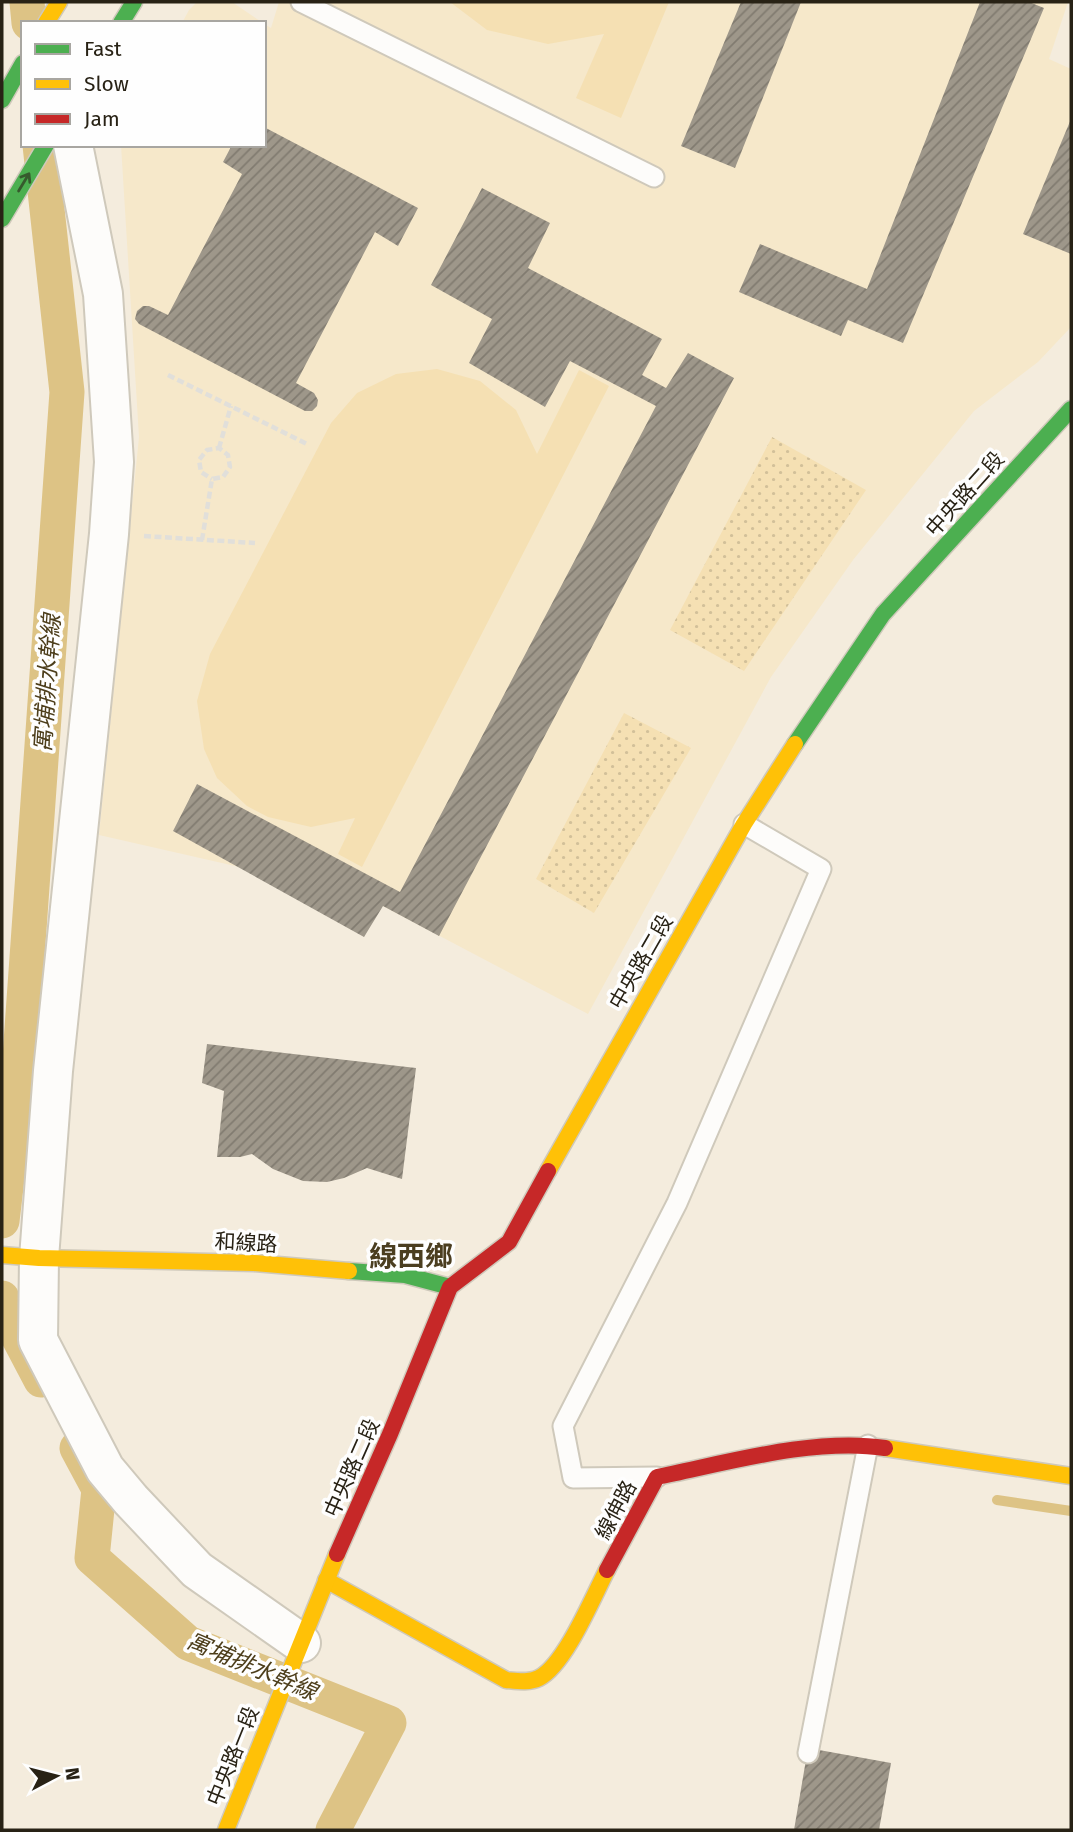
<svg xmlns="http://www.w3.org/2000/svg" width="1073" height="1832" font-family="'Fira Sans','Noto Sans TC',sans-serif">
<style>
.built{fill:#f6e8ca}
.grass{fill:url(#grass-dots)}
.park{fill:#f5e0b3}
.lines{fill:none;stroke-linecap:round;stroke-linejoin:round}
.stream{stroke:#ddc385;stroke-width:10}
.canal{stroke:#ddc385;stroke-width:35}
.building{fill:url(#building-hatch)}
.lane-casing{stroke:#cfc9bb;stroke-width:23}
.street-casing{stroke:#cfc9bb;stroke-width:42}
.fast-casing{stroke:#cfc9bb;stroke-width:19}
.slow-casing{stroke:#cfc9bb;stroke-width:19}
.jam-casing{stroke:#cfc9bb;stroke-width:19}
.path{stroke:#e1dfda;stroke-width:4.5;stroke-dasharray:7 3.5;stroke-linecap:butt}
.lane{stroke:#fdfcfa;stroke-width:19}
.street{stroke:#fdfcfa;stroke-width:38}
.fast{stroke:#4caf50;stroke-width:16}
.slow{stroke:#ffc107;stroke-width:16}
.jam{stroke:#c62828;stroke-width:16}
.oneway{stroke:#365a2d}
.labels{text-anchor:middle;stroke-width:7;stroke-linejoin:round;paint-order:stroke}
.street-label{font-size:21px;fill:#282215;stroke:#fefefe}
.water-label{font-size:23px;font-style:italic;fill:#4d3e1b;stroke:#fefefe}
.district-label{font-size:28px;font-weight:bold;fill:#4b3e20;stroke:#fefefe}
</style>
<defs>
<pattern id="grass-dots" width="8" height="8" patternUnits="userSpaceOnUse" patternTransform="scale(1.75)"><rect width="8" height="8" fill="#f5e0b3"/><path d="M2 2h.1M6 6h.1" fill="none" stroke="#d2c099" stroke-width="1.8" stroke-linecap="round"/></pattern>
<pattern id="building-hatch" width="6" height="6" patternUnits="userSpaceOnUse" patternTransform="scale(1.75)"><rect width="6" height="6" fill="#9e978a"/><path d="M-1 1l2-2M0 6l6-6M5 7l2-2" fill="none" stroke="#817b70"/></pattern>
</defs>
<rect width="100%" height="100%" fill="#f4ecdd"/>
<!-- built -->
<g class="built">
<polygon points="197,2 232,2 263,23 182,23 189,10"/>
<polygon points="279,2 1068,2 1049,59 1071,69 1071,327 1038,362 974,411 853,560 771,677 588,1014 362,895 99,835 139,437 121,145 264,145 264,24 271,28"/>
</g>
<!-- grass -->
<g class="grass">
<polygon points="772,437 866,490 744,671 670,630"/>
<polygon points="624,713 691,748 594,913 536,879"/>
</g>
<!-- park -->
<g class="park">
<polygon points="450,2 669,2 621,118 576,98 604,34 548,44 487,30"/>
<polygon points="437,369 480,381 516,410 537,454 579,370 609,386 362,867 338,854 355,818 311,827 268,817 247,806 217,778 204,749 197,701 210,654 331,423 357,393 396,374"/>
</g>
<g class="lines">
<!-- stream -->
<polyline class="stream" points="997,1500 1071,1511"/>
<!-- canal -->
<g class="canal">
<polyline points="27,2 29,23"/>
<polyline points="2,1221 18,1085 67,392 40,145"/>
<polyline points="2,1298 12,1325 41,1380"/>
<polyline points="77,1448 99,1489 92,1558 188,1643 389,1723 333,1830"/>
</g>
</g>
<!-- building -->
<g class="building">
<polygon points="741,2 801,2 735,168 681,146"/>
<polygon points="980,2 1029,2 1044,8 903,343 848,320 841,336 739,292 760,244 867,289"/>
<polygon points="1071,119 1071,254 1023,234"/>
<polygon points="264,127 418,208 398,246 375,232 296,383 314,393 318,400 317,406 312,411 305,411 139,324 135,319 137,311 143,306 149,306 168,315 242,174 223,162 232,145 264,145"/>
<polygon points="482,188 550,223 528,268 662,339 642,375 666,388 688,353 734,378 439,936 383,906 364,937 173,831 197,784 400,892 656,406 570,361 545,407 469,363 492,319 431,285"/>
<polygon points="207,1044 416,1068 402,1179 367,1168 344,1178 327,1182 303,1181 273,1169 252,1154 240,1157 217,1157 224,1091 202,1083"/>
<polygon points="808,1748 891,1763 879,1830 794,1830"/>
</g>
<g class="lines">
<defs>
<g id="lane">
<polyline points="301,2 654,177"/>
<polyline points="657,1477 573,1478 563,1426 677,1203 821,869 744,824"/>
<polyline points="808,1753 868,1445"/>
</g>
<polyline id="street" points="73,145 103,294 114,462 109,534 53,1071 39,1258 38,1340 105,1469 131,1500 197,1570 301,1643"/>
<g id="fast">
<polyline points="121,23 134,2"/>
<polyline points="2,100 23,63"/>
<polyline points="2,219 46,145"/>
<polyline points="795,744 883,614 1071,409"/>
<polyline points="349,1271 405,1275 450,1287"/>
</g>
<g id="slow">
<polyline points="46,23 59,2"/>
<polyline points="548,1171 744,824 795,744"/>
<polyline points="2,1255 39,1258 254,1263 349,1271"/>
<polyline points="885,1448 1071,1476"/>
<path d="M326,1580L506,1680C517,1681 529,1683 539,1678C565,1665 593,1597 607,1570"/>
<polyline points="226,1830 337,1554"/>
</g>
<g id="jam">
<polyline points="337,1554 390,1434 450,1287 509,1242 548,1171"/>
<path d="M607,1570L657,1477C726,1463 815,1437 885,1448"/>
</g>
</defs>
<!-- lane casing -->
<use href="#lane" class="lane-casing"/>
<!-- street casing -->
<use href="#street" class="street-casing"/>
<!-- fast casing -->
<use href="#fast" class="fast-casing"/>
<!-- slow casing -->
<use href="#slow" class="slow-casing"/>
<!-- jam casing -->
<use href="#jam" class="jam-casing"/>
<!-- path -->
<g class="path">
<polyline points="168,375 307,444"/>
<polyline points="219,448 231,406"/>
<polyline points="144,536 255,543"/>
<polyline points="202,540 212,479 223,477 230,467 228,455 219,448 207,450 199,460 201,472 212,479"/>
</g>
<!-- lane -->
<use href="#lane" class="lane"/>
<!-- street -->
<use href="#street" class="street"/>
<!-- fast -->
<use href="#fast" class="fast"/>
<!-- slow -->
<use href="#slow" class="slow"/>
<!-- jam -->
<use href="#jam" class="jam"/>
</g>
<!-- one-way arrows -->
<defs><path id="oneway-shaft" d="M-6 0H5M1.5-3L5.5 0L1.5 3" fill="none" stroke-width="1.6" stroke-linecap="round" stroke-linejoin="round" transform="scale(1.75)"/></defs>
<use class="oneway" href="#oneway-shaft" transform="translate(24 182) rotate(-59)"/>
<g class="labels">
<!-- street labels -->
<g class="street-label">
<text transform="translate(965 494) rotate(-48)" y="7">中央路二段</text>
<text transform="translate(641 962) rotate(-60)" y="7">中央路二段</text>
<text transform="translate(246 1243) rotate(3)" y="7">和線路</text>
<text transform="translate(352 1468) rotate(-66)" y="7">中央路二段</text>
<text transform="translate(616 1510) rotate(-62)" y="7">線伸路</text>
<text transform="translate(233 1756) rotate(-68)" y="7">中央路一段</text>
</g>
<!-- water labels -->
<g class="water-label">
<text transform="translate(47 683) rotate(-86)" y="8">寓埔排水幹線</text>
<text transform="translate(252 1666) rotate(23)" y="8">寓埔排水幹線</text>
</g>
<!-- district labels -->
<g class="district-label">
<text x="411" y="1266">線西鄉</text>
</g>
</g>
<!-- border -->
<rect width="1073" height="1832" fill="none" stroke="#282215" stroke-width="7"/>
<!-- legend -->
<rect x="21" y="21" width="245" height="126" fill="#fefefe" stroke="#a8a6a1" stroke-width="2"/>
<rect x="35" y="44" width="35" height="10" fill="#4caf50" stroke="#a8a6a1" stroke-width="2"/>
<text x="84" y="56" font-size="21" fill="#282215">Fast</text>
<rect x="35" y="79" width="35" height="10" fill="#ffc107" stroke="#a8a6a1" stroke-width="2"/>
<text x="84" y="91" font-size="21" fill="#282215">Slow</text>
<rect x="35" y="114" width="35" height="10" fill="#c62828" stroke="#a8a6a1" stroke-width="2"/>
<text x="84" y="126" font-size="21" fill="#282215">Jam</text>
<!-- north arrow -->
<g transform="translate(56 1776) rotate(83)" stroke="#fefefe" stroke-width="5" paint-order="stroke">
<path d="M0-5L12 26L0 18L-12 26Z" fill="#282215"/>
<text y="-10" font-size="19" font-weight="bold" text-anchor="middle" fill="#282215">N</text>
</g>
</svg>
